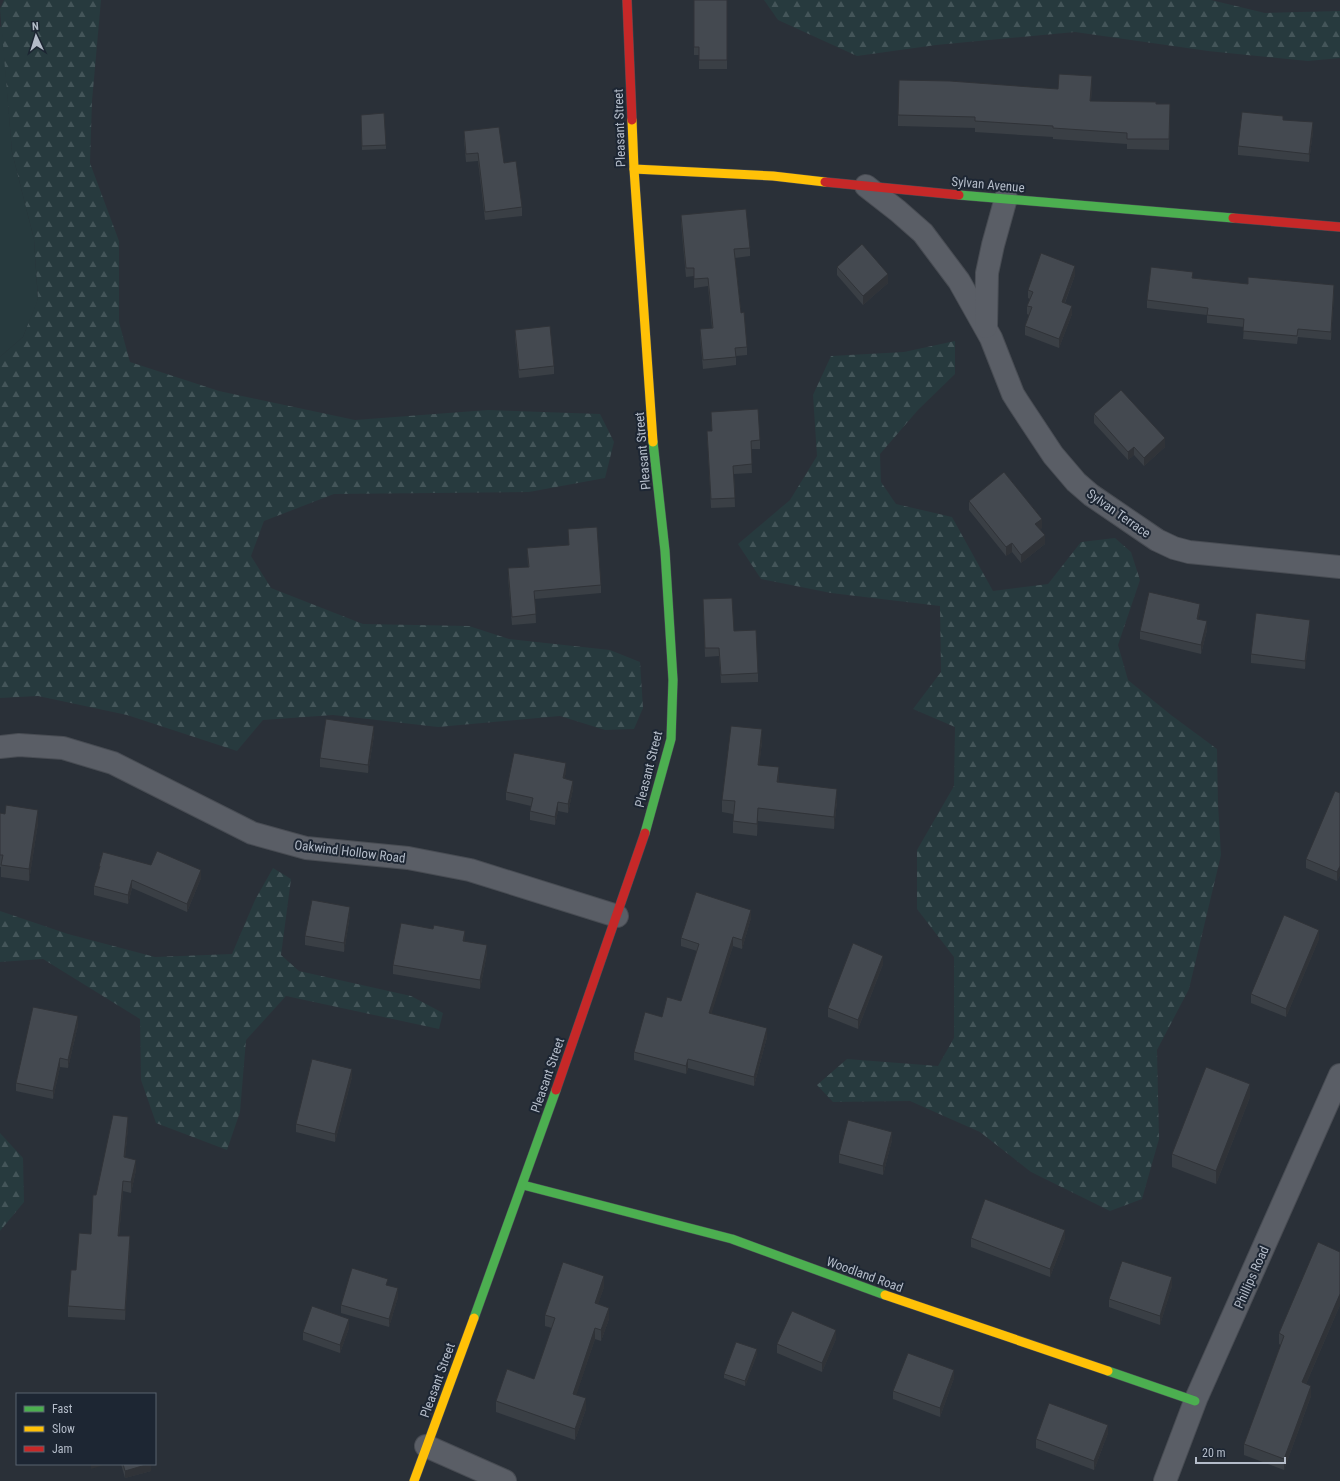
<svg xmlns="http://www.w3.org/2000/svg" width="1340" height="1481" font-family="'Roboto Condensed',sans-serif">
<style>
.grass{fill:#273a3e}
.forest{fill:url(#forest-firs)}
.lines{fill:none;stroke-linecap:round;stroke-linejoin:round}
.street-casing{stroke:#484c53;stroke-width:24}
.fast-casing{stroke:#484c53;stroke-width:10}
.slow-casing{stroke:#484c53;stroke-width:10}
.jam-casing{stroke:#484c53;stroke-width:10}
.street{stroke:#5a5e66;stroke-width:22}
.fast{stroke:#4caf50;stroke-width:9}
.slow{stroke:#ffc107;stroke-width:9}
.jam{stroke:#c62828;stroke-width:9}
.wall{fill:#3a3f45}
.shaded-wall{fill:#303338}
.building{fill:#444950;stroke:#303338}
.labels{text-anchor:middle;stroke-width:4;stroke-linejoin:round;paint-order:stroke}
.street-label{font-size:13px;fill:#b4bcc9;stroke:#1d2633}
</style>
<defs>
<pattern id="forest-firs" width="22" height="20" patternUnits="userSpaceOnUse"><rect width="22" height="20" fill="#273a3e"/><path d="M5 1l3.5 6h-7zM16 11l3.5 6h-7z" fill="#445559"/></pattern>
</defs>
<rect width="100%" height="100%" fill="#2a3038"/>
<!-- grass -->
<polygon class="grass" points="2,26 12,152 34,239 38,300 23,337 0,357 0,27"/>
<!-- forest -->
<g class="forest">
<polygon points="4,0 101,0 92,101 90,163 119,241 119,322 130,362 219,391 355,420 488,410 600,414 614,442 605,478 529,492 334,494 264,521 251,556 271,588 363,624 469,626 509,639 610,650 640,662 643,708 634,729 605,730 560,716 438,727 333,715 263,720 237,751 127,715 38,696 0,698 0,357 23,337 38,299 34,239 12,152 0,9"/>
<polygon points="764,0 1211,0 1265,13 1340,11 1340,58 1308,61 1208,51 1075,32 936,45 857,56 778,20"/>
<polygon points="955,341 955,374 918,410 880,454 881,482 896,504 952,517 993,591 1048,584 1081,542 1115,538 1131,552 1140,580 1118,645 1128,680 1171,715 1217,749 1218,804 1221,855 1189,989 1157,1050 1159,1139 1142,1199 1110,1211 1031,1172 980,1132 910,1101 833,1102 817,1085 847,1059 938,1066 954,1038 954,957 917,909 917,850 954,786 955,727 913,709 941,672 940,606 831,593 761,579 738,544 790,500 817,456 813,395 831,356 904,352"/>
<polygon points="273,868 291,879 281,955 299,971 411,996 443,1013 439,1029 286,996 246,1040 240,1112 227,1150 156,1123 141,1080 140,1019 43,959 0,962 0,911 68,934 155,957 232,954 255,900"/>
<polygon points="0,1133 23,1158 24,1202 0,1231"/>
</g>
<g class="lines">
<defs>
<g id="street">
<polyline points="866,186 898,211 923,233 959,281 991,338 1013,394 1018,402 1053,455 1076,482 1091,495 1157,540 1174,548 1189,552 1340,567"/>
<polyline points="986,327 987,273 993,245 1006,198"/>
<polyline points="0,747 19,745 63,748 113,763 252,833 306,848 408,858 470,870 617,916"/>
<polyline points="426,1446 505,1481"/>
<polyline points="1165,1481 1196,1399 1340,1075"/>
</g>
<g id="fast">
<polyline points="959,195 1233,218"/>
<polyline points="645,833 671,739 673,680 665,551 653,442"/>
<polyline points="523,1185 732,1239 885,1295"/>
<polyline points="474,1318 556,1090"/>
<polyline points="1108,1371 1195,1401"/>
</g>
<g id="slow">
<polyline points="632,120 634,169 653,442"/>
<polyline points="634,169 773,176 825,182"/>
<polyline points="885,1295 1108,1371"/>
<polyline points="414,1481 474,1318"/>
</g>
<g id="jam">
<polyline points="627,0 632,120"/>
<polyline points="825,182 959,195"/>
<polyline points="1233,218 1340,227"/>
<polyline points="556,1090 645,833"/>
</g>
</defs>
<!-- street casing -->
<use href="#street" class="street-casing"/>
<!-- fast casing -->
<use href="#fast" class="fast-casing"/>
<!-- slow casing -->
<use href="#slow" class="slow-casing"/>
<!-- jam casing -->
<use href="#jam" class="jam-casing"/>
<!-- street -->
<use href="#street" class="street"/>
<!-- fast -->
<use href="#fast" class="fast"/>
<!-- slow -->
<use href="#slow" class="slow"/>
<!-- jam -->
<use href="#jam" class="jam"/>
</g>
<!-- wall -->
<g class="wall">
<polygon points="694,0 727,0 727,69 699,69 699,55 694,55"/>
<polygon points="1092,87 1091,101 1156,104 1170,104 1169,150 1127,149 1127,144 1053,139 1053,137 975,132 975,128 898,126 898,115 1058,89"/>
<polygon points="361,119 386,145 386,149 362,150"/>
<polygon points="1283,120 1313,131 1309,162 1238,155 1238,146"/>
<polygon points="464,131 504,163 522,207 522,216 485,220 478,161 466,162 464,140"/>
<polygon points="681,215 750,248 750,256 735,258 741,313 747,347 747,355 736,356 736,365 703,369 700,337 700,329 712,328 708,286 694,288 694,276 686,277 681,224"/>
<polygon points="837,267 888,283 863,305 837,275"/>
<polygon points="1075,275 1065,303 1072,314 1059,348 1025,335 1025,326 1029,315 1027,314 1027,306 1030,299 1028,298 1028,290"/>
<polygon points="1193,278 1334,293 1331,340 1298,337 1297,344 1243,339 1244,327 1207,323 1207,315 1147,308 1147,300"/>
<polygon points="515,330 554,366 554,374 519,378 515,338"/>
<polygon points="711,412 760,440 760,449 751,449 752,473 734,474 735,507 711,508 707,431 712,431"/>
<polygon points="1094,414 1165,447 1144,466 1134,455 1128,460 1094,423"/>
<polygon points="969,501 1042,528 1040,529 1045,544 1021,563 1012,552 1006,556 969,510"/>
<polygon points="568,529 601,585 601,593 535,599 536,623 512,625 508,577 508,568 528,567 527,548 569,545"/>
<polygon points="703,599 734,631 758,673 758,682 721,683 719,656 705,657"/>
<polygon points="1200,613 1198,619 1207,630 1201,654 1140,639 1140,631"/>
<polygon points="1310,628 1305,669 1251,663 1251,654"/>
<polygon points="374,735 368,773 320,767 320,758"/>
<polygon points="762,742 759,765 779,780 778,782 837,801 834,829 758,821 757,836 733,833 733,814 722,812 722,800"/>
<polygon points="566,772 564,779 573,789 568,813 558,811 555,825 530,820 530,811 531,806 506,800 506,792"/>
<polygon points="1340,793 1340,875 1337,881 1306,868 1306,859"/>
<polygon points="0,813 38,823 29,881 1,877 1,867 0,867"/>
<polygon points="99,866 201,878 187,912 132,888 128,904 94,895 94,886 99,870"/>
<polygon points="350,915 344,952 305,945 305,936"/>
<polygon points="751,918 742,949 733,946 711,1014 767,1037 754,1086 688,1068 686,1074 634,1060 634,1052 662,1017 681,1001 697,951 681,946 681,938"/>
<polygon points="465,939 464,941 487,953 480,989 393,974 393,965"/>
<polygon points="1319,939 1286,1017 1251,1003 1251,994"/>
<polygon points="883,964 858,1029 828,1017 828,1008"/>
<polygon points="78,1025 68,1068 60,1067 53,1099 16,1091 16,1083"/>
<polygon points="352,1077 335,1142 296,1132 296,1124"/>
<polygon points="1250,1097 1216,1184 1172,1167 1172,1154"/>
<polygon points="128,1127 125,1158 136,1170 131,1193 123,1191 119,1236 130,1247 125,1320 68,1317 68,1306 76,1270 91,1234 96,1195"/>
<polygon points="892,1140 883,1175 839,1163 839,1154"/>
<polygon points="971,1238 1065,1238 1050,1277 971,1247"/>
<polygon points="388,1286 398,1297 389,1327 341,1313 341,1305"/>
<polygon points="1172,1286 1160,1325 1109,1307 1109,1299"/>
<polygon points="604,1287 598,1304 609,1319 601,1341 595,1339 576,1395 586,1409 575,1440 496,1412 496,1401 534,1379 552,1328 545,1326 545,1315"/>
<polygon points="1340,1305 1306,1384 1311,1396 1284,1470 1244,1455 1244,1444 1281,1345 1279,1344 1279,1333"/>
<polygon points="349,1328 340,1353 303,1340 303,1332"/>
<polygon points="836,1339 822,1372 777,1353 777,1344"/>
<polygon points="757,1354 745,1386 724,1378 724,1374"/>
<polygon points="954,1378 940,1417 893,1399 893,1391"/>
<polygon points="1108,1433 1094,1470 1036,1448 1036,1439"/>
<polygon points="121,1464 151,1464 151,1471 125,1478"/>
</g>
<!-- shaded-wall -->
<g class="shaded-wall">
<polygon points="1092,76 1092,87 1090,111 1090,101"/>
<polygon points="1313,122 1313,131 1309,162 1309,154"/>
<polygon points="1075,266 1075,275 1062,310 1062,302"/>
<polygon points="888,274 888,283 863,305 863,296"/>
<polygon points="1334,285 1334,293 1331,340 1331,332"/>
<polygon points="1072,306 1072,314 1059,348 1059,339"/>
<polygon points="1165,438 1165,447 1144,466 1144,458"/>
<polygon points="1134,447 1134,455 1128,460 1128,452"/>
<polygon points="1042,519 1042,528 1035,533 1035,524"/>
<polygon points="1045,535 1045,544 1021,563 1021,555"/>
<polygon points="1012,543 1012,552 1006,556 1006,547"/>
<polygon points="1200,604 1200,613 1197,627 1197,619"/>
<polygon points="1310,620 1310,628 1305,669 1305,661"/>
<polygon points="1207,621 1207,630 1201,654 1201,645"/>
<polygon points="374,726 374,735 368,773 368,765"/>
<polygon points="762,729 762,742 758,777 758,765"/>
<polygon points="566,763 566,772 563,787 563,778"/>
<polygon points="779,767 779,780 777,795 777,782"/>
<polygon points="573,781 573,789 568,813 568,804"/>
<polygon points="837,789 837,801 834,829 834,817"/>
<polygon points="558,802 558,811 555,825 555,817"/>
<polygon points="758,808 758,821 757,836 757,824"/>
<polygon points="38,810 38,823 29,881 29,869"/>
<polygon points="1340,866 1340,875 1337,881 1337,872"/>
<polygon points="201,870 201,878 187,912 187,904"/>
<polygon points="132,880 132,888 128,904 128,895"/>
<polygon points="350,907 350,915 344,952 344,943"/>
<polygon points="751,910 751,918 742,949 742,940"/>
<polygon points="1319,930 1319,939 1286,1017 1286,1009"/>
<polygon points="465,931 465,939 463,950 463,941"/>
<polygon points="733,937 733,946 709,1022 709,1013"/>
<polygon points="487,945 487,953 480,989 480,980"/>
<polygon points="883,956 883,964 858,1029 858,1020"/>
<polygon points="78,1016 78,1025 68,1068 68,1060"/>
<polygon points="767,1028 767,1037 754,1086 754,1077"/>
<polygon points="60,1058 60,1067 53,1099 53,1091"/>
<polygon points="688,1059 688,1068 686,1074 686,1066"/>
<polygon points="352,1069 352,1077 335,1142 335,1134"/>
<polygon points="1250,1084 1250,1097 1216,1184 1216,1171"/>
<polygon points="128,1117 128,1127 124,1168 124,1157"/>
<polygon points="892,1132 892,1140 883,1175 883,1166"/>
<polygon points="136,1160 136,1170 131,1193 131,1182"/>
<polygon points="123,1181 123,1191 118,1246 118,1236"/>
<polygon points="1065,1230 1065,1238 1050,1277 1050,1269"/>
<polygon points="130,1236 130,1247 125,1320 125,1310"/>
<polygon points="604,1276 604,1287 595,1314 595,1303"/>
<polygon points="1172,1277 1172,1286 1160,1325 1160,1316"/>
<polygon points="398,1288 398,1297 389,1327 389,1319"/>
<polygon points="1340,1294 1340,1305 1302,1393 1302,1382"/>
<polygon points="609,1308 609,1319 601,1341 601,1330"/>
<polygon points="349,1319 349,1328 340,1353 340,1345"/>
<polygon points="595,1328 595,1339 573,1405 573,1394"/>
<polygon points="836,1330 836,1339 822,1372 822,1363"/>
<polygon points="757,1349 757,1354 745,1386 745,1381"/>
<polygon points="954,1370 954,1378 940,1417 940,1408"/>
<polygon points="1311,1386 1311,1396 1284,1470 1284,1459"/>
<polygon points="586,1398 586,1409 575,1440 575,1429"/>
<polygon points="1108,1425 1108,1433 1094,1470 1094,1461"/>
<polygon points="91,1464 107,1464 91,1469"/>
<polygon points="149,1464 151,1464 151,1471 125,1478 125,1471"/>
</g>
<!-- building -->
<g class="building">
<polygon points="694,0 727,0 727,60 699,60 699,47 694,47"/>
<polygon points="1059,74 1092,76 1090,101 1156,102 1156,104 1170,104 1169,139 1127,139 1127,133 1053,128 1053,126 975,121 975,117 898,115 899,80 950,81 1058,89"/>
<polygon points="1242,112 1283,116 1283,120 1313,122 1309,154 1238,146"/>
<polygon points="384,113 386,145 362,146 361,115"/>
<polygon points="499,127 504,163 516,161 522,207 485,212 478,153 466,154 464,131"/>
<polygon points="746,209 750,248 734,249 741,313 744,312 747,347 735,348 736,357 703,360 700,329 713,328 708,278 694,279 694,268 686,268 681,215"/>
<polygon points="862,244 888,274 863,296 837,267"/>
<polygon points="1041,253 1075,266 1062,302 1072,306 1059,339 1025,326 1032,307 1027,306 1033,292 1028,290"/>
<polygon points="1151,267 1193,272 1192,278 1248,284 1248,277 1334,285 1331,332 1298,329 1297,336 1243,331 1244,319 1207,315 1208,308 1147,300"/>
<polygon points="550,326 554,366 519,370 515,330"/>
<polygon points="1121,390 1165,438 1144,458 1134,447 1128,452 1094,414"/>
<polygon points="758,409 760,440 751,441 752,464 733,466 735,498 711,499 707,431 712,431 711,412"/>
<polygon points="1004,472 1042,519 1035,524 1045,535 1021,555 1012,543 1006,547 969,501"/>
<polygon points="597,527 601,585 534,591 536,614 512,617 508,568 529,567 527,548 569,545 568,529"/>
<polygon points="1149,592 1200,604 1197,619 1207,621 1201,645 1140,631"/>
<polygon points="732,598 734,631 756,630 758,673 721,675 719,648 705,648 703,599"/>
<polygon points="1256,613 1310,620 1305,661 1251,654"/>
<polygon points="326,719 374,726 368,765 320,758"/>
<polygon points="731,726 762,729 758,765 779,767 777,782 837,789 834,817 758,808 757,824 733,821 735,801 722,800"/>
<polygon points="514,753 566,763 563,778 573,781 568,804 558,802 555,817 530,811 533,798 506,792"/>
<polygon points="1335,791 1340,793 1340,866 1337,872 1306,859"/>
<polygon points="6,805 38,810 29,869 1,865 3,855 0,855 0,813 5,814"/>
<polygon points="157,851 201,870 187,904 132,880 128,895 94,886 100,866 99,866 103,852 151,865"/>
<polygon points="696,892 751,910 742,940 733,937 709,1013 767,1028 754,1077 688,1059 686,1066 634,1052 645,1012 662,1017 667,997 681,1001 699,944 681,938"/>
<polygon points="312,900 350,907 344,943 305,936"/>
<polygon points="1284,915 1319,930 1286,1009 1251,994"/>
<polygon points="401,923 433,929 434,925 465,931 463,941 487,945 480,980 393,965"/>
<polygon points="853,943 883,956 858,1020 828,1008"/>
<polygon points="33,1007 78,1016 68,1060 60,1058 53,1091 16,1083"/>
<polygon points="312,1059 352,1069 335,1134 296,1124"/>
<polygon points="1206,1067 1250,1084 1216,1171 1172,1154"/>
<polygon points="113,1115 128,1117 124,1157 136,1160 131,1182 123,1181 118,1236 130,1236 125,1310 68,1306 71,1270 76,1270 79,1233 91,1234 93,1195 96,1195"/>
<polygon points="848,1120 892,1132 883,1166 839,1154"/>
<polygon points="985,1199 1065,1230 1050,1269 971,1238"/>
<polygon points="1318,1242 1340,1252 1340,1294 1302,1382 1311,1386 1284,1459 1244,1444 1284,1336 1279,1333"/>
<polygon points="1122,1261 1172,1277 1160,1316 1109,1299"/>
<polygon points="563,1262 604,1276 595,1303 609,1308 601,1330 595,1328 573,1394 586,1398 575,1429 496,1401 507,1369 534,1379 555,1318 545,1315"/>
<polygon points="352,1268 388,1279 386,1285 398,1288 389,1319 341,1305"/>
<polygon points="312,1306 349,1319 340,1345 303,1332"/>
<polygon points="792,1311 836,1330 822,1363 777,1344"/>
<polygon points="736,1342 757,1349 745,1381 724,1374"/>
<polygon points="908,1353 954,1370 940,1408 893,1391"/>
<polygon points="1049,1403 1108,1425 1094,1461 1036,1439"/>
<polygon points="123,1464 149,1464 125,1471"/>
</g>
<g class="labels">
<!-- street labels -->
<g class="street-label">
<text transform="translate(619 128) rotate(-92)" y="5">Pleasant Street</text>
<text transform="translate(988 184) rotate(5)" y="5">Sylvan Avenue</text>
<text transform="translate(642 451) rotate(-95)" y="5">Pleasant Street</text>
<text transform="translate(1119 513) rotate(35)" y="5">Sylvan Terrace</text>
<text transform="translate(648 769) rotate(-76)" y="5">Pleasant Street</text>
<text transform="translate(350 851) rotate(7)" y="5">Oakwind Hollow Road</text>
<text transform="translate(547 1075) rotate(-71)" y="5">Pleasant Street</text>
<text transform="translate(865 1274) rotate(20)" y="5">Woodland Road</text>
<text transform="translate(1251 1277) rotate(-66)" y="5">Phillips Road</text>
<text transform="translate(437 1380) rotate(-70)" y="5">Pleasant Street</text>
</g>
</g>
<!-- legend -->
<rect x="16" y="1393" width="140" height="72" fill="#1d2633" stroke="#59626f"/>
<rect x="24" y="1406" width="20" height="6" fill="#4caf50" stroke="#59626f"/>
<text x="52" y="1413" font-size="12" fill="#b4bcc9">Fast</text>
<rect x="24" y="1426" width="20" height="6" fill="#ffc107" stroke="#59626f"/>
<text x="52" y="1433" font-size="12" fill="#b4bcc9">Slow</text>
<rect x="24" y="1446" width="20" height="6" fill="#c62828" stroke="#59626f"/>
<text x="52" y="1453" font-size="12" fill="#b4bcc9">Jam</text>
<!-- north arrow -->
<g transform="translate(36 36) rotate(356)" stroke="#1d2633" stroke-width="3" paint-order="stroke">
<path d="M0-3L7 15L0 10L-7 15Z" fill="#b4bcc9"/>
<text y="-6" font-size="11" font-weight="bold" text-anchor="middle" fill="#b4bcc9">N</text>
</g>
<!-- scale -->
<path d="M1196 1457v6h89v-6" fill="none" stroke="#b4bcc9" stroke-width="2"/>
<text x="1202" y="1457" font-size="12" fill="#b4bcc9" stroke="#1d2633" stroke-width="3" paint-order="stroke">20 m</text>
</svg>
